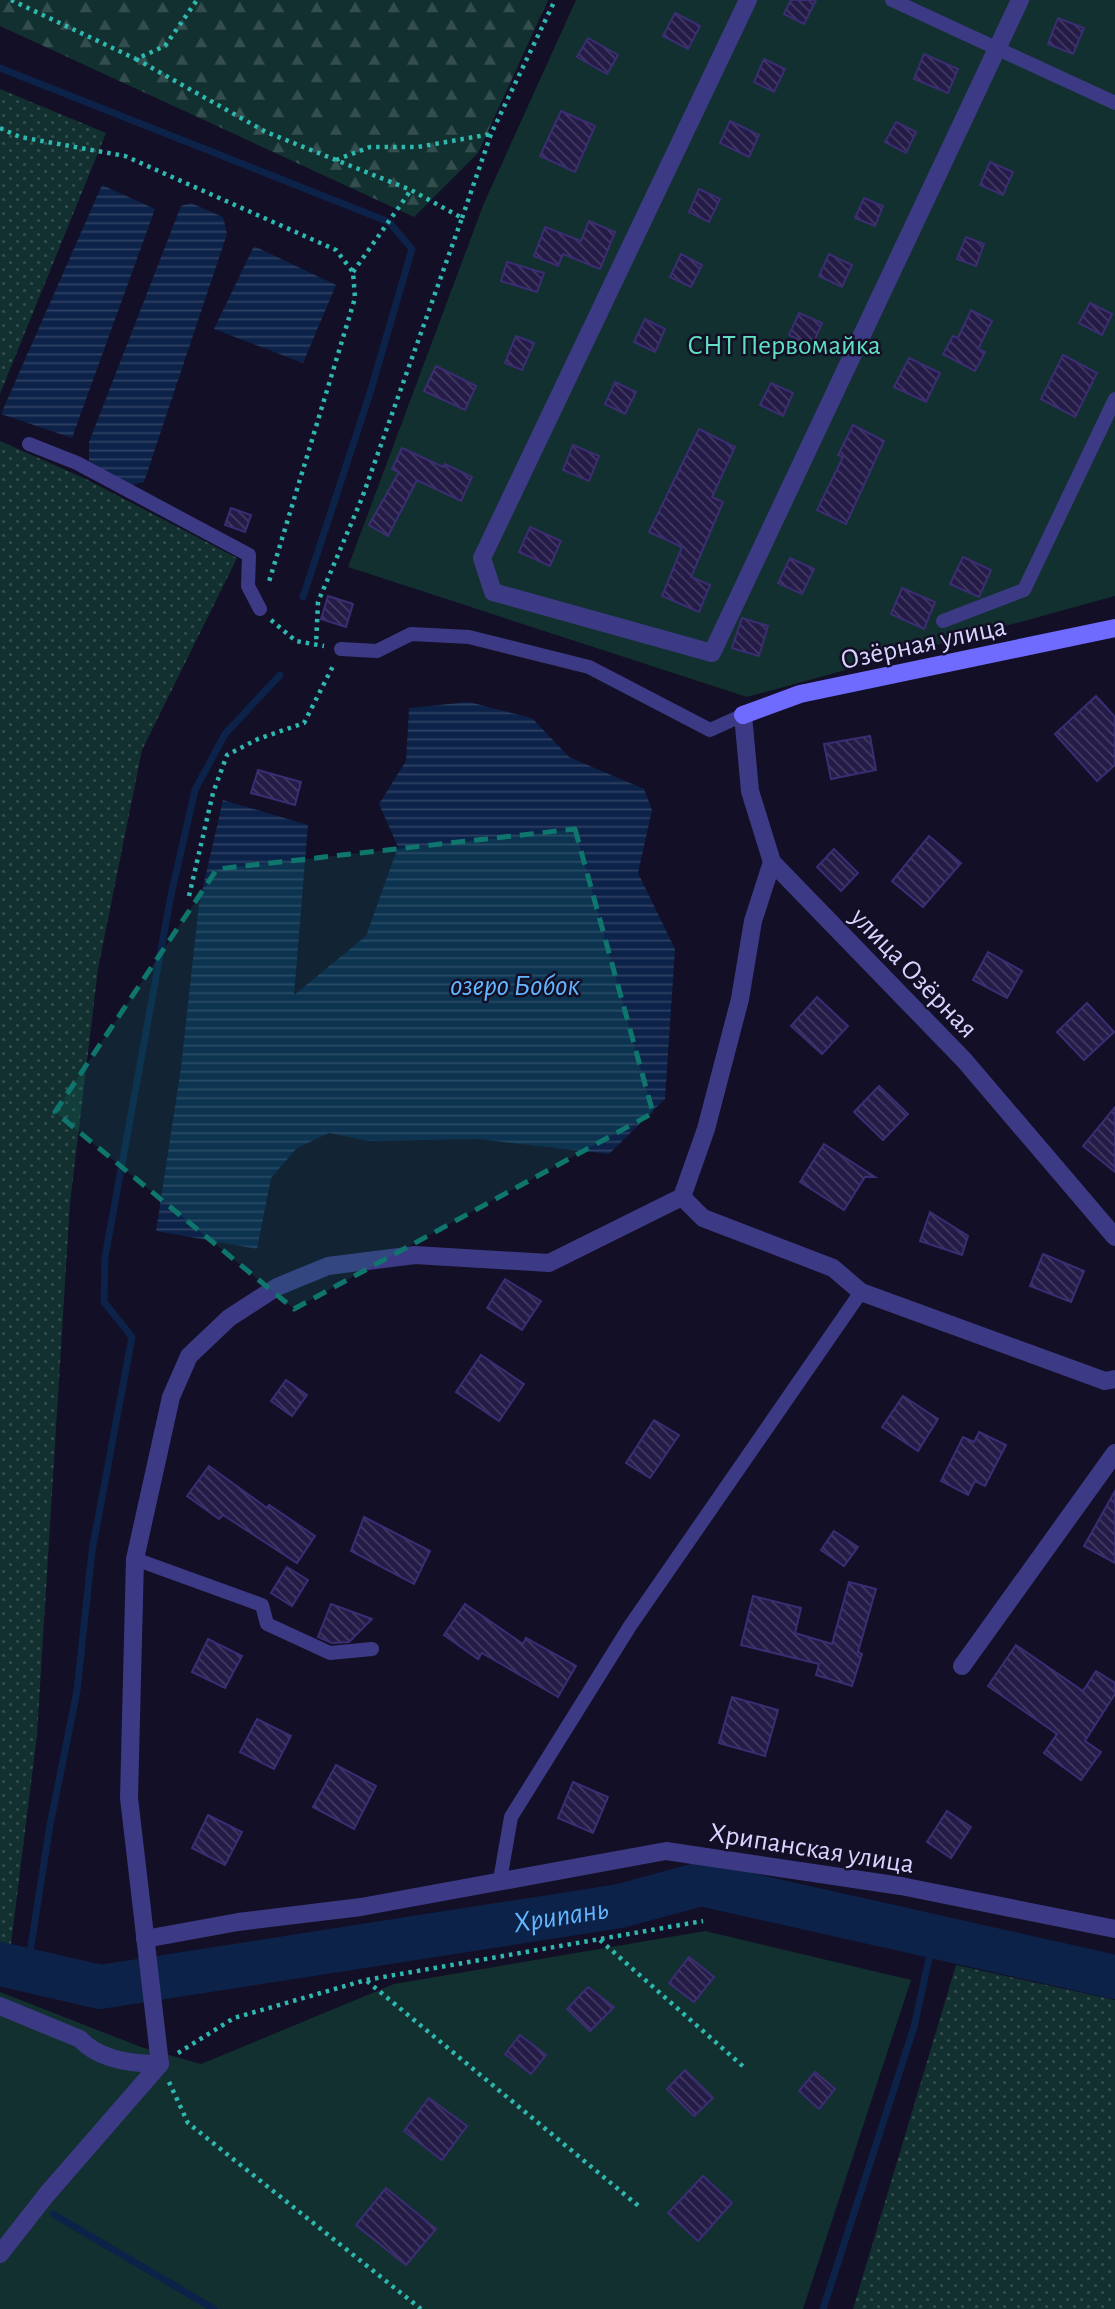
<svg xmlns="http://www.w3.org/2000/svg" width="1115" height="2309" font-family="'Alegreya Sans',sans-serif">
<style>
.grass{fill:url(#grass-dots)}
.forest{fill:url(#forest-firs)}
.garden{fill:#12302f}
.water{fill:url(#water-rules)}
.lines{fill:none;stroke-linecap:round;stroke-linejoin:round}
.stream{stroke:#0c2248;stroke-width:7}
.river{stroke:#0c2248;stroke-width:44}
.building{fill:url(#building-back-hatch);stroke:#3b2d73;stroke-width:2}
.path{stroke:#2fb8b0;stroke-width:4.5;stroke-dasharray:3.5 5;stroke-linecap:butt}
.lane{stroke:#3d3a85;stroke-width:14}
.street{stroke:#3d3a85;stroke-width:18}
.secondary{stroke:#6f6bff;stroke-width:18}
.marked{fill:#0f766e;fill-opacity:0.2;stroke:#0f766e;stroke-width:5;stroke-dasharray:14 9;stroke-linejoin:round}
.labels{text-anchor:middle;stroke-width:5;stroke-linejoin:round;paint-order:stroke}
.park-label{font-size:28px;fill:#5fe0c0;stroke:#130f26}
.street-label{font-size:28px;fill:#d9d4ff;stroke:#130f26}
.water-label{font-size:30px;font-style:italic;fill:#62b6ff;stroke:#130f26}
</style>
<defs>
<pattern id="grass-dots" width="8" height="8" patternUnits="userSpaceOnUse" patternTransform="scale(1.75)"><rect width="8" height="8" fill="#12302f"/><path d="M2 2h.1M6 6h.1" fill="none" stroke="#344d4e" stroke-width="1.8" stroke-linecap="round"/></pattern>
<pattern id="forest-firs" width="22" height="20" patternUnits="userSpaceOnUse" patternTransform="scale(1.75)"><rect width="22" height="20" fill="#12302f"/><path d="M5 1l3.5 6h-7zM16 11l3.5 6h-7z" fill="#344d4e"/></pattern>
<pattern id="water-rules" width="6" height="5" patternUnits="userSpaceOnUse" patternTransform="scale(1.75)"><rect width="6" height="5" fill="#0c2248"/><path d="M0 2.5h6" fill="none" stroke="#2f4163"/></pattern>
<pattern id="building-back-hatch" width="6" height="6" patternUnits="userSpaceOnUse" patternTransform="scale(1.75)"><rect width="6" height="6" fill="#241b47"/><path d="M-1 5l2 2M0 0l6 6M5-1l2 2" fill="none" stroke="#433b63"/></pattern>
</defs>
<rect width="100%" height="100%" fill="#130f26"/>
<!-- grass -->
<g class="grass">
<polygon points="0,89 106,133 0,394"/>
<polygon points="0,441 86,479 237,558 142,750 98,969 70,1203 37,1735 10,1952 0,1949"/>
<polygon points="956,1965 1115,2000 1115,2309 853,2309"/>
</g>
<!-- forest -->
<polygon class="forest" points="0,0 548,0 478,153 414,217 0,26"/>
<!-- garden -->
<g class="garden">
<polygon points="576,0 1115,0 1115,596 747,697 348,567 484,203"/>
<polygon points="705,1931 911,1980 803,2309 0,2309 0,1992 141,2047 201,2064 394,1984"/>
</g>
<!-- water -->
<g class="water">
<polygon points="102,185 155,209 72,438 1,414"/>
<polygon points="191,203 223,217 227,234 144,482 131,485 89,462 89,442 181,206"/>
<polygon points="254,246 336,285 303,363 214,329"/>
<polygon points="469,702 532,718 569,757 644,789 652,810 638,873 675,949 665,1099 609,1154 478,1139 369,1141 329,1133 297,1148 271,1178 257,1249 156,1231 181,1068 199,904 223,800 308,825 294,995 366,936 398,847 379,804 406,761 409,708"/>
</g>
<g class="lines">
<!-- stream -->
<g class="stream">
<polyline points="0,68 389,222 412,249 370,393 303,597"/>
<polyline points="27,1971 50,1825 77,1691 92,1551 132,1337 104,1302 105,1257 171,895 195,790 225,734 280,675"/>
<polyline points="53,2214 214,2309"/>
<polyline points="823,2309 914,2027 934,1936"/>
</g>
<!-- river -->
<path class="river" id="s1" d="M0,1964L100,1987L620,1906L701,1884L1115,1977"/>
</g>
<!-- building -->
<g class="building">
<polygon points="791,0 816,0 804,24 784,14"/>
<polygon points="675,13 700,26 688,49 663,36"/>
<polygon points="1058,18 1084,28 1073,54 1048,44"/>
<polygon points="588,38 618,55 607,74 577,57"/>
<polygon points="924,54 958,69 948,93 914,79"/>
<polygon points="764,59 785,69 774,92 754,82"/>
<polygon points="561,111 595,126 575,172 540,156"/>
<polygon points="730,121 759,135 749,157 720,143"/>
<polygon points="896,122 916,132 906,153 885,142"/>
<polygon points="990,162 1013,172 1003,195 980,185"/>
<polygon points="699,189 720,199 709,222 689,212"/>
<polygon points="864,198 883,206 875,226 855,218"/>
<polygon points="589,221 615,232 600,269 563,254 558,266 534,256 545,227 581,241"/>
<polygon points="966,237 984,244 976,266 957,259"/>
<polygon points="681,254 702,265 691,287 670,277"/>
<polygon points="829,254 852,265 842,287 819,276"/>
<polygon points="507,262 544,273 537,292 501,281"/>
<polygon points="1090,303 1112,314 1102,335 1079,323"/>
<polygon points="971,310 992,321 978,349 985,352 975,371 943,354 953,336 958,338"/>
<polygon points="799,313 822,323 812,346 789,335"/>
<polygon points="645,319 665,329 655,352 634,342"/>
<polygon points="516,336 534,343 522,370 505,363"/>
<polygon points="1063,355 1097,373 1075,417 1041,399"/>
<polygon points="909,358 940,373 926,402 894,387"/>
<polygon points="436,366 476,386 465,410 424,391"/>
<polygon points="615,382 636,392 625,414 605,404"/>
<polygon points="771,383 793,393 783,416 760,405"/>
<polygon points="853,425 884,441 846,524 817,510 843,457 838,455"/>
<polygon points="699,429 735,447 712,497 723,502 691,577 710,585 699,612 662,596 682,547 649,532"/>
<polygon points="573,445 599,456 589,481 563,470"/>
<polygon points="402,448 443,467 445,464 472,477 461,501 417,480 388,536 369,525 399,472 392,469"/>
<polygon points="231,508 251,515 245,532 225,525"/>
<polygon points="530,527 561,541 550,566 519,552"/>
<polygon points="963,557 991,570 979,597 950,584"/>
<polygon points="790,558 814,569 802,594 778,583"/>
<polygon points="902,588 935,602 924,629 891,614"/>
<polygon points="328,596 353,604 346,627 321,619"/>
<polygon points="742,618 768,626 759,656 732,648"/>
<polygon points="1096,696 1115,717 1115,765 1097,781 1055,734"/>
<polygon points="870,736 876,770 831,779 824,744"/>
<polygon points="258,770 301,782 295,805 251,793"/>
<polygon points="929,836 961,863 923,907 892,881"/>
<polygon points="834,849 858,873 841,891 817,867"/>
<polygon points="988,952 1022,971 1007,998 973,980"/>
<polygon points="817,997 848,1026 822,1054 791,1026"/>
<polygon points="1087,1003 1114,1032 1084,1060 1057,1032"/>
<polygon points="879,1086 908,1114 883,1140 854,1112"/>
<polygon points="1115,1107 1115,1172 1083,1146"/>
<polygon points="824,1144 875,1177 865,1177 844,1210 800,1182"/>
<polygon points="930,1212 968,1236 962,1255 920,1241"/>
<polygon points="1043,1254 1084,1271 1071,1302 1030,1286"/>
<polygon points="505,1279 541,1301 522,1330 487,1308"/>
<polygon points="481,1355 524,1384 499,1421 456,1392"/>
<polygon points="286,1380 307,1395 292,1416 271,1401"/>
<polygon points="903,1396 938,1419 918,1451 882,1427"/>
<polygon points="654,1420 679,1435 650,1478 626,1463"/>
<polygon points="979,1432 1006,1445 985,1486 975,1481 968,1495 941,1481 963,1437 974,1442"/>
<polygon points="209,1466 267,1508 269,1505 315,1536 297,1563 223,1515 219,1519 187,1496"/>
<polygon points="1115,1491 1115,1563 1084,1546"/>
<polygon points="364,1517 430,1551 414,1584 351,1551"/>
<polygon points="834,1531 858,1547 844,1566 821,1550"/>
<polygon points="287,1567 308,1580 292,1606 271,1593"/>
<polygon points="849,1582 876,1589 858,1652 862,1654 852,1686 816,1675 819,1664 741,1645 753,1596 801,1608 795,1633 832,1644"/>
<polygon points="331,1604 372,1619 349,1642 332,1643 318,1637"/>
<polygon points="465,1604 523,1644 526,1638 576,1666 558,1697 482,1653 478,1659 444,1635"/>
<polygon points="208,1639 242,1656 225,1688 192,1672"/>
<polygon points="1016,1645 1083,1691 1096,1671 1115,1683 1115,1694 1085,1741 1101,1752 1081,1780 1044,1753 1057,1734 988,1686"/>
<polygon points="732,1697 778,1710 765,1756 719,1743"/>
<polygon points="257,1719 291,1736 274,1769 240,1752"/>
<polygon points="336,1765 376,1786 354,1829 313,1807"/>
<polygon points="573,1782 608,1797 593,1833 558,1818"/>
<polygon points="947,1811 971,1827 951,1858 927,1842"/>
<polygon points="208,1815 242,1832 225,1865 192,1848"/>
<polygon points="689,1957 714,1977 694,2002 669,1983"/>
<polygon points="588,1987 614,2007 590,2031 567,2009"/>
<polygon points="520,2035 546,2055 531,2074 505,2054"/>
<polygon points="685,2070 713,2098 694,2116 667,2089"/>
<polygon points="815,2072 835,2089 819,2109 799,2091"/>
<polygon points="429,2098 467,2126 442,2160 404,2131"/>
<polygon points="703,2176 732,2203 698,2241 668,2213"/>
<polygon points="386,2188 436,2229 406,2265 356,2225"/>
</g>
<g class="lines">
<!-- path -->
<g class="path">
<polyline points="11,0 136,59 165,46 197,0"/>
<polyline points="136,59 266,132 411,190 462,218 362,498 318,602 316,644"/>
<polyline points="0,128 20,137 125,156 336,250 353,272 355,298 268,585"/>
<polyline points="336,160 370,147 418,147 491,134"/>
<polyline points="462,218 491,134 555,0"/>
<polyline points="353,272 411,190"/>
<polyline points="271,620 296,641 324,646"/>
<polyline points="189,896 213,793 227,755 258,739 304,723 334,664"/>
<polyline points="600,1940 746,2069"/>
<polyline points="367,1981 641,2208"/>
<polyline points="178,2053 234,2018 366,1980 703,1921"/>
<polyline points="169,2082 188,2123 421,2309"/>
</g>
<!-- lane -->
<g class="lane">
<polyline points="892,0 1115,103"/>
<polyline points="29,444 77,463 249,555 248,586 260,609"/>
<polyline points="943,621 1024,590 1115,399"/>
<polyline points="341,649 377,651 411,634 469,637 589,667 710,730 743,715"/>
<polyline points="135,1559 262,1605 267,1624 330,1653 372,1649"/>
<polyline points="500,1880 511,1817 630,1626 861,1292"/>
</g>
<!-- street -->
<g class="street">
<polyline points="748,0 482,558 493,592 712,653 1020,0"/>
<polyline points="743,715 750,791 772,862 964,1060 1115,1237"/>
<polyline points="682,1197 706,1129 740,999 753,921 772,862"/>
<polyline points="962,1666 1115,1453"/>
<polyline points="145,1939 238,1922 361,1907 666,1851 901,1886 1115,1929"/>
<path d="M0,2006L80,2039C99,2060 134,2064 160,2064"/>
<polyline points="0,2254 47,2194 160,2064 129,1798 135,1559 171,1397 189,1356 229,1318 277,1287 328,1266 415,1255 549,1263 682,1197 703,1218 833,1268 861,1292 1105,1381 1115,1379"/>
</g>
<!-- secondary -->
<polyline class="secondary" points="743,715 800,694 1115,628"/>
</g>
<!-- marked area -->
<path class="marked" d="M575,829L653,1113L294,1309L55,1112L217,869Z"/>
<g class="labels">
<!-- park labels -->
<g class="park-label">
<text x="784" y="354">СНТ Первомайка</text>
</g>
<!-- street labels -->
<g class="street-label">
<text transform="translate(923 642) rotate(-12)" y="10">Озёрная улица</text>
<text transform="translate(915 972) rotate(46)" y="10">улица Озёрная</text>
<text transform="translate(812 1847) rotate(9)" y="10">Хрипанская улица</text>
</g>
<!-- water labels -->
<g class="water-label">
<text x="515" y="995">озеро Бобок</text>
<text dy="10" stroke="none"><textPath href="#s1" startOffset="569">Хрипань</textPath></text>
</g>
</g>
</svg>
